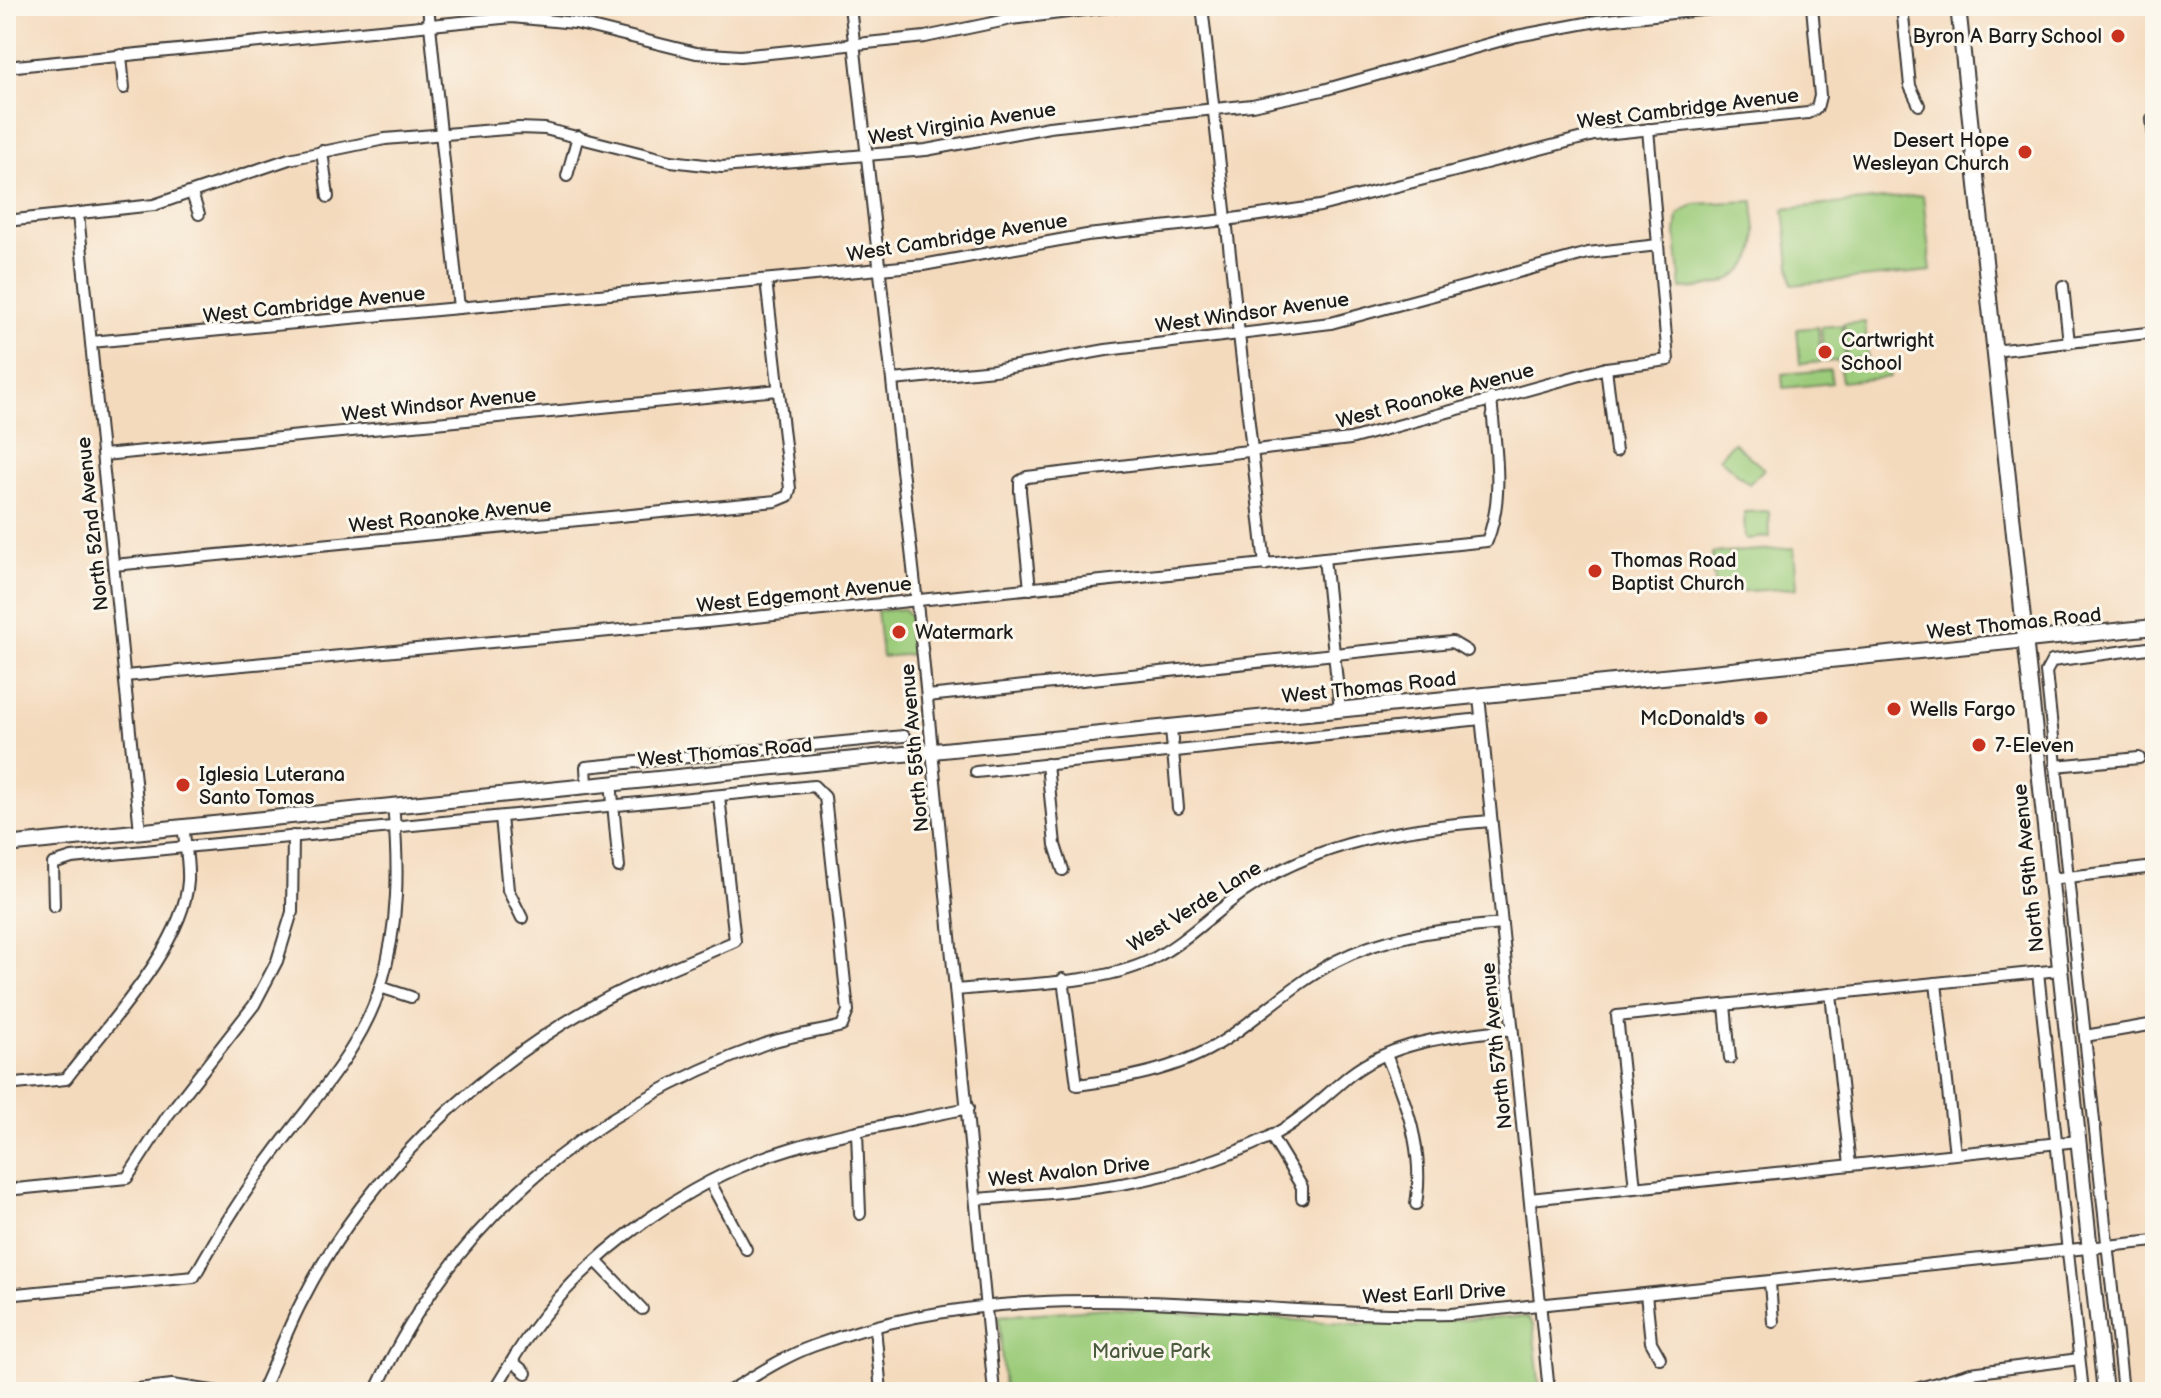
<svg xmlns="http://www.w3.org/2000/svg" width="2161" height="1398" font-family="'Balsamiq Sans',sans-serif">
<style>
.green{fill:#9ccc7a;stroke:#5c744b;stroke-width:2}
.lines{fill:none;stroke-linecap:round;stroke-linejoin:round}
.minor-casing{stroke:#3c3834;stroke-width:14}
.major-casing{stroke:#3c3834;stroke-width:18}
.minor{stroke:#fff;stroke-width:10}
.major{stroke:#fff;stroke-width:14}
.poi-dot{fill:#c8321e;stroke:#fbf7ec;stroke-width:3}
.labels{text-anchor:middle;stroke-width:6;stroke-linejoin:round;paint-order:stroke}
.poi-label{font-size:20px;fill:#1c1c1c;stroke:#fbf7ec;text-anchor:start}
.street-label{font-size:20px;fill:#1c1c1c;stroke:#fbf7ec}
.park-label{font-size:20px;fill:#495a3d;stroke:#fbf7ec}
</style>
<rect width="100%" height="100%" fill="#fbf7ec"/>
<filter id="ink" filterUnits="userSpaceOnUse"><feTurbulence type="fractalNoise" baseFrequency=".0125" numOctaves="2"/><feDisplacementMap in="SourceGraphic" scale="16" xChannelSelector="R" yChannelSelector="G"/><feConvolveMatrix kernelMatrix="1 2 1 2 8 2 1 2 1" color-interpolation-filters="sRGB"/></filter>
<filter id="wash" filterUnits="userSpaceOnUse"><feTurbulence type="fractalNoise" baseFrequency=".006" numOctaves="4" result="noise"/><feDisplacementMap in="SourceGraphic" scale="32" xChannelSelector="R" yChannelSelector="G"/><feGaussianBlur stdDeviation="1.8" result="paint"/><feColorMatrix in="noise" values="0 0 0 0 0 0 0 0 0 0 0 0 0 0 0 0 0 1.4 0 .05"/><feComposite in="paint" operator="in"/></filter>
<g filter="url(#wash)">
<rect width="100%" height="100%" fill="#f4dabd"/>
<!-- green -->
<g class="green">
<polygon points="1923,195 1931,271 1792,285 1784,209"/>
<path d="M1753,201C1753,214 1758,232 1756,245C1749,282 1712,288 1681,289L1676,235L1678,215L1694,204Z"/>
<polygon points="1865,322 1868,358 1847,359 1844,324"/>
<polygon points="1842,325 1845,360 1824,362 1821,327"/>
<polygon points="1818,327 1821,362 1800,364 1797,329"/>
<polygon points="1889,363 1890,377 1842,382 1840,368"/>
<polygon points="1830,370 1832,383 1783,388 1782,374"/>
<polygon points="1733,442 1764,469 1749,484 1719,458"/>
<polygon points="1769,511 1770,537 1745,539 1744,512"/>
<polygon points="1794,548 1797,588 1715,593 1712,553"/>
<polygon points="904,609 910,616 915,654 882,657 877,611"/>
<polygon points="1106,1308 1361,1324 1527,1317 1533,1325 1540,1392 1004,1392 999,1316"/>
</g>
</g>
<g filter="url(#ink)">
<g class="lines">
<defs>
<g id="minor">
<polyline points="428,6 459,308"/>
<polyline points="850,6 923,657 994,1392"/>
<polyline points="1202,6 1265,565"/>
<polyline points="1902,6 1910,86 1919,105"/>
<polyline points="121,55 124,88"/>
<polyline points="6,67 512,17 575,23 696,53 740,56 925,37 1011,19 1117,6"/>
<polyline points="2155,118 2152,119 2155,148"/>
<polyline points="322,151 328,197"/>
<polyline points="567,176 578,136"/>
<polyline points="192,194 199,214"/>
<polyline points="78,214 140,831"/>
<polyline points="6,221 154,205 289,159 385,139 519,128 545,129 671,161 722,167 926,150 1049,127 1252,105 1323,90 1517,36 1597,21 1739,6"/>
<polyline points="2063,286 2069,343"/>
<polyline points="91,342 923,265 1087,235 1226,220 1320,206 1594,135 1808,113 1817,108 1820,96 1812,6"/>
<polyline points="1994,351 2155,332"/>
<polyline points="1606,368 1616,451"/>
<polyline points="893,380 994,370 1106,350 1331,323 1588,253 1658,245"/>
<polyline points="103,455 778,390"/>
<polyline points="1324,558 1340,710"/>
<polyline points="114,565 776,501 788,496 790,489 766,280"/>
<polyline points="1030,589 1020,491 1020,481 1027,477 1350,439 1606,368 1668,360 1648,129"/>
<path d="M125,676L707,622L1487,541C1505,496 1495,446 1491,398"/>
<polyline points="927,696 1452,642 1467,651"/>
<polyline points="1479,696 1549,1392"/>
<polyline points="1171,728 1178,808"/>
<polyline points="1047,764 1055,845 1063,870"/>
<polyline points="2055,766 2139,758"/>
<polyline points="976,772 1481,719"/>
<polyline points="611,782 619,867"/>
<polyline points="587,784 586,767 904,736"/>
<polyline points="501,817 508,890 522,918"/>
<polyline points="2059,878 2155,867"/>
<path d="M54,906L53,864L72,858L814,786L825,797L848,1011L842,1026C817,1033 790,1035 765,1044C590,1107 452,1222 375,1392"/>
<polyline points="2038,972 2083,1392"/>
<path d="M1063,979L1077,1085C1131,1078 1186,1068 1232,1035C1267,1010 1297,982 1336,961C1388,934 1444,930 1501,924"/>
<polyline points="1936,983 1955,1154"/>
<polyline points="380,987 411,997"/>
<path d="M957,990C1012,984 1099,985 1149,961C1183,944 1211,915 1242,893C1314,843 1405,827 1491,821"/>
<polyline points="1831,994 1850,1165"/>
<polyline points="1725,1005 1730,1058"/>
<polyline points="2085,1036 2155,1024"/>
<path d="M1386,1055C1406,1101 1425,1152 1416,1204"/>
<path d="M6,1085L66,1079C105,1027 184,946 188,881C189,863 185,843 183,826"/>
<polyline points="857,1132 860,1214"/>
<polyline points="1271,1136 1302,1187 1302,1198"/>
<polyline points="710,1182 746,1249"/>
<polyline points="1635,1188 1617,1016 2059,970"/>
<polyline points="6,1190 127,1178 168,1115 254,1005 277,961 292,912 293,836"/>
<path d="M976,1199C1085,1191 1166,1186 1267,1138C1299,1123 1323,1097 1350,1075C1396,1039 1456,1036 1512,1029"/>
<polyline points="1530,1199 2078,1141"/>
<polyline points="597,1262 642,1309"/>
<polyline points="1770,1283 1773,1322"/>
<polyline points="1646,1294 1651,1342 1660,1358"/>
<path d="M6,1295L194,1277C218,1234 243,1193 273,1154C312,1101 362,1049 381,985C399,924 399,867 393,804"/>
<polyline points="875,1327 881,1392"/>
<polyline points="513,1362 526,1373"/>
<polyline points="112,1392 172,1385 219,1392"/>
<path d="M261,1392C275,1363 286,1332 301,1303C363,1179 472,1075 591,1007C637,980 687,963 735,941L719,796"/>
<path d="M493,1392C505,1373 516,1353 529,1335C588,1252 691,1178 789,1149C847,1131 908,1121 968,1108"/>
<path d="M728,1392C755,1376 783,1357 813,1346C1026,1266 1233,1318 1451,1314L2155,1241"/>
<polyline points="1906,1392 1971,1373 2079,1359"/>
<polyline points="2123,1392 2046,672 2052,661 2155,647"/>
</g>
<g id="major">
<polyline points="1958,6 2105,1392"/>
<polyline points="6,845 2155,627"/>
</g>
</defs>
<!-- minor casing -->
<use href="#minor" class="minor-casing"/>
<!-- major casing -->
<use href="#major" class="major-casing"/>
<!-- minor -->
<use href="#minor" class="minor"/>
<!-- major -->
<use href="#major" class="major"/>
</g>
</g>
<!-- markers -->
<g class="poi-dot">
<circle cx="2118" cy="36" r="8"/>
<circle cx="2025" cy="152" r="8"/>
<circle cx="1825" cy="352" r="8"/>
<circle cx="1595" cy="571" r="8"/>
<circle cx="899" cy="632" r="8"/>
<circle cx="1894" cy="709" r="8"/>
<circle cx="1761" cy="718" r="8"/>
<circle cx="1979" cy="745" r="8"/>
<circle cx="183" cy="785" r="8"/>
</g>
<g class="labels">
<!-- poi labels -->
<g class="poi-label">
<text x="2102" y="43" text-anchor="end">Byron A Barry School</text>
<text x="2009" y="147" text-anchor="end">Desert Hope<tspan x="2009" dy="23">Wesleyan Church</tspan></text>
<text x="1841" y="347">Cartwright<tspan x="1841" dy="23">School</tspan></text>
<text x="1611" y="567">Thomas Road<tspan x="1611" dy="23">Baptist Church</tspan></text>
<text x="915" y="639">Watermark</text>
<text x="1910" y="716">Wells Fargo</text>
<text x="1745" y="725" text-anchor="end">McDonald's</text>
<text x="1995" y="752">7-Eleven</text>
<text x="199" y="781">Iglesia Luterana<tspan x="199" dy="23">Santo Tomas</tspan></text>
</g>
<!-- street labels -->
<g class="street-label">
<text transform="translate(1688 108) rotate(-7)" y="7">West Cambridge Avenue</text>
<text transform="translate(962 123) rotate(-9)" y="7">West Virginia Avenue</text>
<text transform="translate(957 237) rotate(-9)" y="7">West Cambridge Avenue</text>
<text transform="translate(314 304) rotate(-6)" y="7">West Cambridge Avenue</text>
<text transform="translate(1252 312) rotate(-8)" y="7">West Windsor Avenue</text>
<text transform="translate(1435 395) rotate(-15)" y="7">West Roanoke Avenue</text>
<text transform="translate(439 404) rotate(-6)" y="7">West Windsor Avenue</text>
<text transform="translate(450 515) rotate(-6)" y="7">West Roanoke Avenue</text>
<text transform="translate(92 524) rotate(-96)" y="7">North 52nd Avenue</text>
<text transform="translate(804 594) rotate(-6)" y="7">West Edgemont Avenue</text>
<text transform="translate(2014 623) rotate(-6)" y="7">West Thomas Road</text>
<text transform="translate(1369 687) rotate(-6)" y="7">West Thomas Road</text>
<text transform="translate(914 748) rotate(-95)" y="7">North 55th Avenue</text>
<text transform="translate(725 752) rotate(-5)" y="7">West Thomas Road</text>
<text transform="translate(2028 868) rotate(-96)" y="7">North 59th Avenue</text>
<text transform="translate(1194 906) rotate(-32)" y="7">West Verde Lane</text>
<text transform="translate(1496 1046) rotate(-96)" y="7">North 57th Avenue</text>
<text transform="translate(1069 1171) rotate(-6)" y="7">West Avalon Drive</text>
<text transform="translate(1434 1293) rotate(-3)" y="7">West Earll Drive</text>
</g>
<!-- park labels -->
<g class="park-label">
<text x="1151" y="1358">Marivue Park</text>
</g>
</g>
<!-- margin -->
<rect width="2161" height="1398" fill="none" stroke="#fbf7ec" stroke-width="32"/>
</svg>
